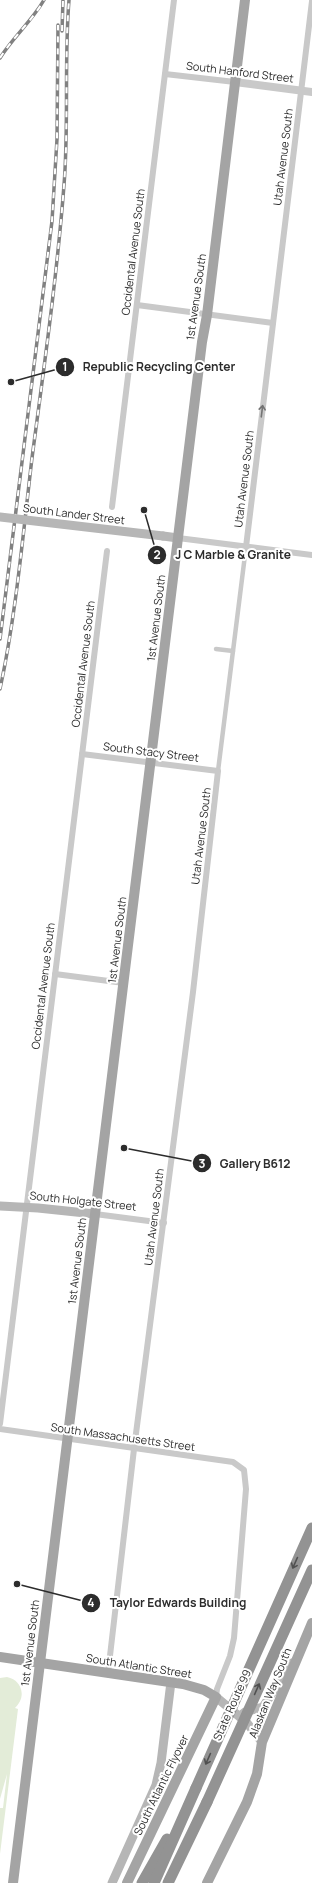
<svg xmlns="http://www.w3.org/2000/svg" width="312" height="1883" font-family="Manrope,sans-serif">
<style>
.green{fill:#e3ecd8}
.lines{fill:none;stroke-linecap:round;stroke-linejoin:round}
.pedestrian{stroke:#c9c9c9;stroke-width:4.5}
.minor{stroke:#c9c9c9;stroke-width:6}
.tertiary{stroke:#c9c9c9;stroke-width:8}
.secondary{stroke:#b6b6b6;stroke-width:9}
.primary{stroke:#a4a4a4;stroke-width:10}
.motorway{stroke:#939393;stroke-width:11}
.rail-casing{stroke:#818181;stroke-width:3.5}
.rail{stroke:#fff;stroke-width:2;stroke-dasharray:6;stroke-linecap:butt}
.secondary-bridge{stroke:#b6b6b6;stroke-width:9}
.motorway-bridge{stroke:#939393;stroke-width:11}
.oneway{stroke:#737373}
.oneway2{stroke:#505050}
.labels{text-anchor:middle;stroke-width:4;stroke-linejoin:round;paint-order:stroke}
.street-label{font-size:11px;fill:#2c2c2c;stroke:#fff}
.leader{fill:none;stroke:#2c2c2c;stroke-width:1.5}
.callout-dot{fill:#2c2c2c;stroke:#fff;stroke-width:1.5}
.mark-label{font-size:12px;text-anchor:middle;font-weight:bold;fill:#fff}
.callout-label{font-size:12px;text-anchor:middle;font-weight:bold;fill:#2c2c2c;stroke:#fff;stroke-width:4;stroke-linejoin:round;paint-order:stroke}
</style>
<rect width="100%" height="100%" fill="#fff"/>
<!-- green -->
<path class="green" d="M7,1677C22,1680 27,1697 15,1708L18,1709L0,1854V1808H3L7,1774L0,1799V1678Z"/>
<g class="lines">
<!-- pedestrian -->
<g class="pedestrian">
<polyline points="216,649 233,651"/>
<polyline points="218,771 246,547"/>
</g>
<!-- minor -->
<g class="minor">
<polyline points="165,74 235,82"/>
<polyline points="137,305 273,323"/>
<polyline points="112,507 174,0"/>
<polyline points="178,538 312,555"/>
<polyline points="246,547 312,1"/>
<polyline points="82,754 218,771 193,992 134,1449 108,1673"/>
<polyline points="55,974 124,983"/>
<polyline points="95,1214 164,1223"/>
<polyline points="0,1424 107,551"/>
<polyline points="0,1429 233,1462 244,1470 246,1489 234,1638 230,1656 217,1689 216,1697"/>
</g>
<!-- tertiary -->
<polyline class="tertiary" points="235,82 312,92"/>
<!-- secondary -->
<g class="secondary">
<polyline points="163,536 178,538"/>
<polyline points="0,1206 38,1208 95,1214"/>
<polyline points="216,1697 247,1723 262,1742"/>
<polyline points="240,1716 245,1712 263,1707 292,1663"/>
<polyline points="112,1883 156,1785 161,1763 171,1682"/>
</g>
<!-- primary -->
<g class="primary">
<polyline points="0,1657 183,1684 204,1690 216,1697 127,1883"/>
<polyline points="13,1883 202,342 207,315 245,0"/>
<polyline points="207,1883 247,1802 257,1774 262,1742 312,1623"/>
</g>
<!-- motorway -->
<g class="motorway">
<polyline points="142,1883 167,1839"/>
<polyline points="154,1883 196,1788"/>
<polyline points="168,1883 207,1802"/>
</g>
<defs>
<g id="rail">
<polyline points="62,31 63,0"/>
<path d="M0,58C13,37 32,21 44,0"/>
<polyline points="0,639 52,221 57,139 58,25"/>
<path d="M0,689C16,615 23,534 32,458C44,367 57,276 64,185C69,123 64,61 69,0"/>
</g>
</defs>
<!-- rail casing -->
<use href="#rail" class="rail-casing"/>
<!-- rail -->
<use href="#rail" class="rail"/>
<!-- secondary-bridge -->
<polyline class="secondary-bridge" points="0,517 163,536"/>
<!-- motorway-bridge -->
<g class="motorway-bridge">
<polyline points="196,1788 312,1528"/>
<polyline points="207,1802 312,1570"/>
</g>
</g>
<!-- one-way arrows -->
<defs><path id="oneway-shaft" d="M-6 0H5M1.5-3L5.5 0L1.5 3" fill="none" stroke-width="1.6" stroke-linecap="round" stroke-linejoin="round"/></defs>
<use class="oneway" href="#oneway-shaft" transform="translate(262 411) rotate(-83)"/>
<g class="oneway2">
<use href="#oneway-shaft" transform="translate(295 1563) rotate(114)"/>
<use href="#oneway-shaft" transform="translate(257 1689) rotate(-66)"/>
<use href="#oneway-shaft" transform="translate(208 1759) rotate(114)"/>
</g>
<g class="labels">
<!-- street labels -->
<g class="street-label">
<text transform="translate(240 72) rotate(7)" y="4">South Hanford Street</text>
<text transform="translate(283 157) rotate(-83)" y="4">Utah Avenue South</text>
<text transform="translate(133 252) rotate(-83)" y="4">Occidental Avenue South</text>
<text transform="translate(196 297) rotate(-82)" y="4">1st Avenue South</text>
<text transform="translate(244 479) rotate(-83)" y="4">Utah Avenue South</text>
<text transform="translate(74 514) rotate(7)" y="4">South Lander Street</text>
<text transform="translate(156 618) rotate(-83)" y="4">1st Avenue South</text>
<text transform="translate(83 664) rotate(-83)" y="4">Occidental Avenue South</text>
<text transform="translate(151 752) rotate(7)" y="4">South Stacy Street</text>
<text transform="translate(201 836) rotate(-83)" y="4">Utah Avenue South</text>
<text transform="translate(117 940) rotate(-83)" y="4">1st Avenue South</text>
<text transform="translate(43 986) rotate(-83)" y="4">Occidental Avenue South</text>
<text transform="translate(83 1201) rotate(6)" y="4">South Holgate Street</text>
<text transform="translate(154 1217) rotate(-83)" y="4">Utah Avenue South</text>
<text transform="translate(77 1261) rotate(-83)" y="4">1st Avenue South</text>
<text transform="translate(123 1437) rotate(8)" y="4">South Massachusetts Street</text>
<text transform="translate(30 1643) rotate(-83)" y="4">1st Avenue South</text>
<text transform="translate(139 1666) rotate(9)" y="4">South Atlantic Street</text>
<text transform="translate(270 1693) rotate(-68)" y="4">Alaskan Way South</text>
<text transform="translate(232 1705) rotate(-66)" y="4">State Route 99</text>
<text transform="translate(161 1785) rotate(-64)" y="4">South Atlantic Flyover</text>
</g>
</g>
<!-- callouts -->
<path class="leader" d="M11 382L65 367M144 510L157 555M124 1148L202 1163M17 1584L91 1603"/>
<g class="callout-dot">
<circle cx="11" cy="382" r="4"/>
<circle cx="144" cy="510" r="4"/>
<circle cx="124" cy="1148" r="4"/>
<circle cx="17" cy="1584" r="4"/>
<circle cx="65" cy="367" r="10"/>
<circle cx="157" cy="555" r="10"/>
<circle cx="202" cy="1163" r="10"/>
<circle cx="91" cy="1603" r="10"/>
</g>
<g class="mark-label">
<text x="65" y="371">1</text>
<text x="157" y="559">2</text>
<text x="202" y="1168">3</text>
<text x="91" y="1607">4</text>
</g>
<g class="callout-label">
<text x="159" y="371">Republic Recycling Center</text>
<text x="233" y="559">J C Marble &amp; Granite</text>
<text x="255" y="1168">Gallery B612</text>
<text x="178" y="1607">Taylor Edwards Building</text>
</g>
</svg>
